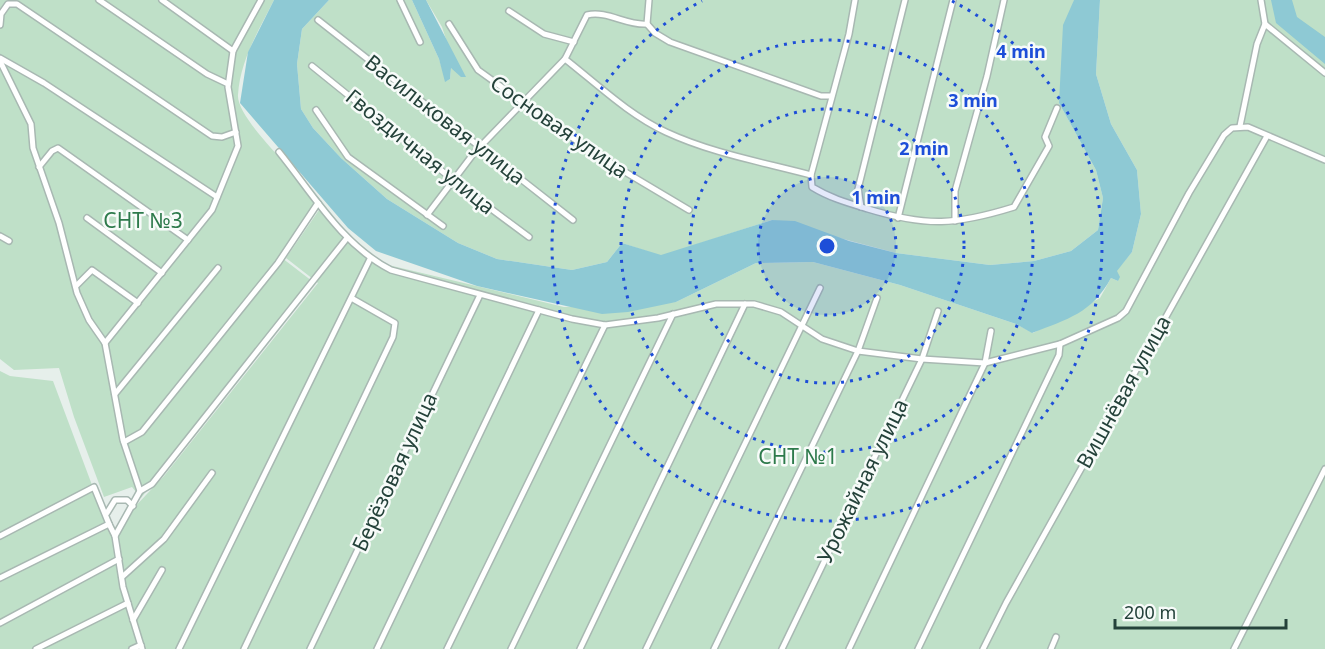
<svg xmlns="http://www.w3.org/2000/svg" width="1325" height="649" font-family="'Noto Sans',sans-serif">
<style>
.green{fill:#bfe0c8}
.water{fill:#8ec9d4}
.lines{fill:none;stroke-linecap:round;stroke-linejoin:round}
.minor-casing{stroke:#a8b8b2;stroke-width:8}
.minor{stroke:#fff;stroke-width:5}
.ring{fill:none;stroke:#1d4ed8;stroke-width:3;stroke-dasharray:3 6}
.labels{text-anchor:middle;stroke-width:5;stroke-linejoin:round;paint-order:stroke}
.street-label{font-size:21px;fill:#24423a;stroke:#f7fbf9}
.park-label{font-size:21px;fill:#2d7a4b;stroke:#f7fbf9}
.centre{fill:#1d4ed8;stroke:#f7fbf9;stroke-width:3}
.ring-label{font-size:18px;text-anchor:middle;font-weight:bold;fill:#1d4ed8;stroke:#f7fbf9;stroke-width:5;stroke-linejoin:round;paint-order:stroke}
</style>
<rect width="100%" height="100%" fill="#e6efeb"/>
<!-- green -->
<g class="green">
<path d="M0,0H274C259,30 240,60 238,95C236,119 302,179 320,199L282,258L312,281L141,498L132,487L104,497L74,417L59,368L14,370L0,359Z"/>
<polygon points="329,0 412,0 439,59 446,81 450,79 451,68 456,70 442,27 426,0 1074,0 1059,103 1096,170 1103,198 1098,230 1071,251 1034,261 990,265 896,253 772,220 661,256 622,243 607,262 572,270 497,259 458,243 387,199 341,158 313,128 301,109 297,64 302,29"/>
<polygon points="1100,0 1325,0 1325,649 0,649 0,371 10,376 53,381 110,533 164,476 318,283 286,258 319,210 380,263 564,307 676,302 756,263 813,262 900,285 1016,324 1033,333 1100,298 1111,278 1118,281 1116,271 1132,252 1141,214 1137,170 1111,124 1096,74"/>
</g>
<!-- water -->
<g class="water">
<path d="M274,0H329L302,29L297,64L301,109L313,128L341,158L387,199L458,243L497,259L572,270L607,262L622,243L661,255L772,220L795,221L849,241L896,253L990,265L1034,261L1071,251L1098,230L1103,198L1096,170L1059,103L1063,25L1074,0H1100L1096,74L1111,124L1137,170L1141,214L1132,252L1117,271L1120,277L1118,281L1111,278C1092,313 1068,319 1032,333L1016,324L900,285L813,262L756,263L676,302L628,312L602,314L477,286L376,251L348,228L240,103L248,52Z"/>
<polygon points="412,0 426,0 466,77 461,77 451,68 450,79 445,82 439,59"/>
<polygon points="1271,0 1292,0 1297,17 1325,37 1325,64 1276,23"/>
</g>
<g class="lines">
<defs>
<g id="minor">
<polyline points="99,0 207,74 228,84"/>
<polyline points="162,0 233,51"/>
<polyline points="400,0 420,42"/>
<polyline points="1261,0 1265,24 1325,73"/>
<polyline points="509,11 544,34 574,42"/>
<polyline points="318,20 573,220"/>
<polyline points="449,24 478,70 595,154 689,210"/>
<polyline points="647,24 655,33 670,42 821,96 831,96"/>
<polyline points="0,25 1,14 8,4 17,4 212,136 222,137 236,132"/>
<polyline points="0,58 44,83 217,197"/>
<path d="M565,59C597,84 629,115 666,132C711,153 762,162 811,175L812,187C830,198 848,203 868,209C927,227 956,225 1014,207L1049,146L1045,137L1057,108"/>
<polyline points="0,61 31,124 33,148 59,223 77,293 89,320 105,343 123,440 140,491 115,536 123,587 142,649"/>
<polyline points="312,66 463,188 529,237"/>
<polyline points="316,110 348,157 443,226"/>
<polyline points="1240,126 1257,44 1265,24"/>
<path d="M279,152C313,194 342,245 391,270L572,319L605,325L658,318L716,304H754L781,312L822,339L858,351L922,359L985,363L1060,344L1118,318L1126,311L1189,193L1224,135L1232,128L1248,127L1325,160"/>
<polyline points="39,167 52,151 58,148 188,240"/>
<polyline points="811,175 849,34 855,0"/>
<polyline points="861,207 858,189 905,0"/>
<path d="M427,215L474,153L565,59L587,15C607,10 627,26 647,24L649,0"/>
<polyline points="87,218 162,273"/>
<polyline points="898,218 953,0"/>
<polyline points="955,221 955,191 987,76 1004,0"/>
<polyline points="0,236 9,241"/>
<polyline points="76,286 92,270 138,303"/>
<polyline points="105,343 212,210 238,146 228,87 233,51 261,0"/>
<polyline points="115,394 218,268"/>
<polyline points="124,442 142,432 278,263 318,203"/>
<polyline points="140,491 152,484 347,238"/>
<polyline points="107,513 115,500 127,500 133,506"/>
<polyline points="0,536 94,487 109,524"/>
<polyline points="122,577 164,539 212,473"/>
<polyline points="0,578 109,524 115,536"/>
<polyline points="133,620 162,570"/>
<polyline points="0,623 119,559"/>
<polyline points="36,649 128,603"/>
<polyline points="132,649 141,645"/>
<polyline points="179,649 370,259"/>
<polyline points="244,649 393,337 395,323 353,299"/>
<polyline points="310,649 480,295"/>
<polyline points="377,649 539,310"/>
<polyline points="447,649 605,325"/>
<polyline points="511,649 673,314"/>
<polyline points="580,649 745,304"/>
<polyline points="646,649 820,288"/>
<polyline points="714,649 858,351 877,298"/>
<polyline points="782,649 922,359 938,311"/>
<polyline points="849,649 985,363 991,331"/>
<polyline points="918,649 1059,355 1060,344"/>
<polyline points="983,649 1006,603 1267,136"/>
<polyline points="1051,649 1056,637"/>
<polyline points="1234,649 1325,469"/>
</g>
</defs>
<!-- minor casing -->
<use href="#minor" class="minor-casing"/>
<!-- minor -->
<use href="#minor" class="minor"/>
</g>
<!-- distance rings -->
<circle cx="827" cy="246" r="69" fill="#1d4ed8" fill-opacity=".12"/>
<g class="ring">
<circle cx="827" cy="246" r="69"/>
<circle cx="827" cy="246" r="137"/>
<circle cx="827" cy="246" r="206"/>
<path d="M952 1A275 275 0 1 1 702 1"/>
</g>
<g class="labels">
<!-- street labels -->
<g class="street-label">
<text transform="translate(445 120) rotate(38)" y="7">Васильковая улица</text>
<text transform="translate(559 127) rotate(35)" y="7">Сосновая улица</text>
<text transform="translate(420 152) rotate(39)" y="7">Гвоздичная улица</text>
<text transform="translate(1124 392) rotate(-61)" y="7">Вишнёвая улица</text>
<text transform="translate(395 472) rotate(-65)" y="7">Берёзовая улица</text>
<text transform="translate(863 481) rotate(-64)" y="7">Урожайная улица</text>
</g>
<!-- park labels -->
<g class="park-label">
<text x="143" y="228">СНТ №3</text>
<text x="798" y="464">СНТ №1</text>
</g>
</g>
<circle cx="827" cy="246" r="9" class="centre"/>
<g class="ring-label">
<text x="1021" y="58">4 min</text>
<text x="973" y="107">3 min</text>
<text x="924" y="155">2 min</text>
<text x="876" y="204">1 min</text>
</g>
<!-- scale -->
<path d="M1115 619v9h171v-9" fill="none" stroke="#24423a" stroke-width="3"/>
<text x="1124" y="619" font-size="18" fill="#24423a" stroke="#f7fbf9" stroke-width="4.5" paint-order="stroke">200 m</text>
</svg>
